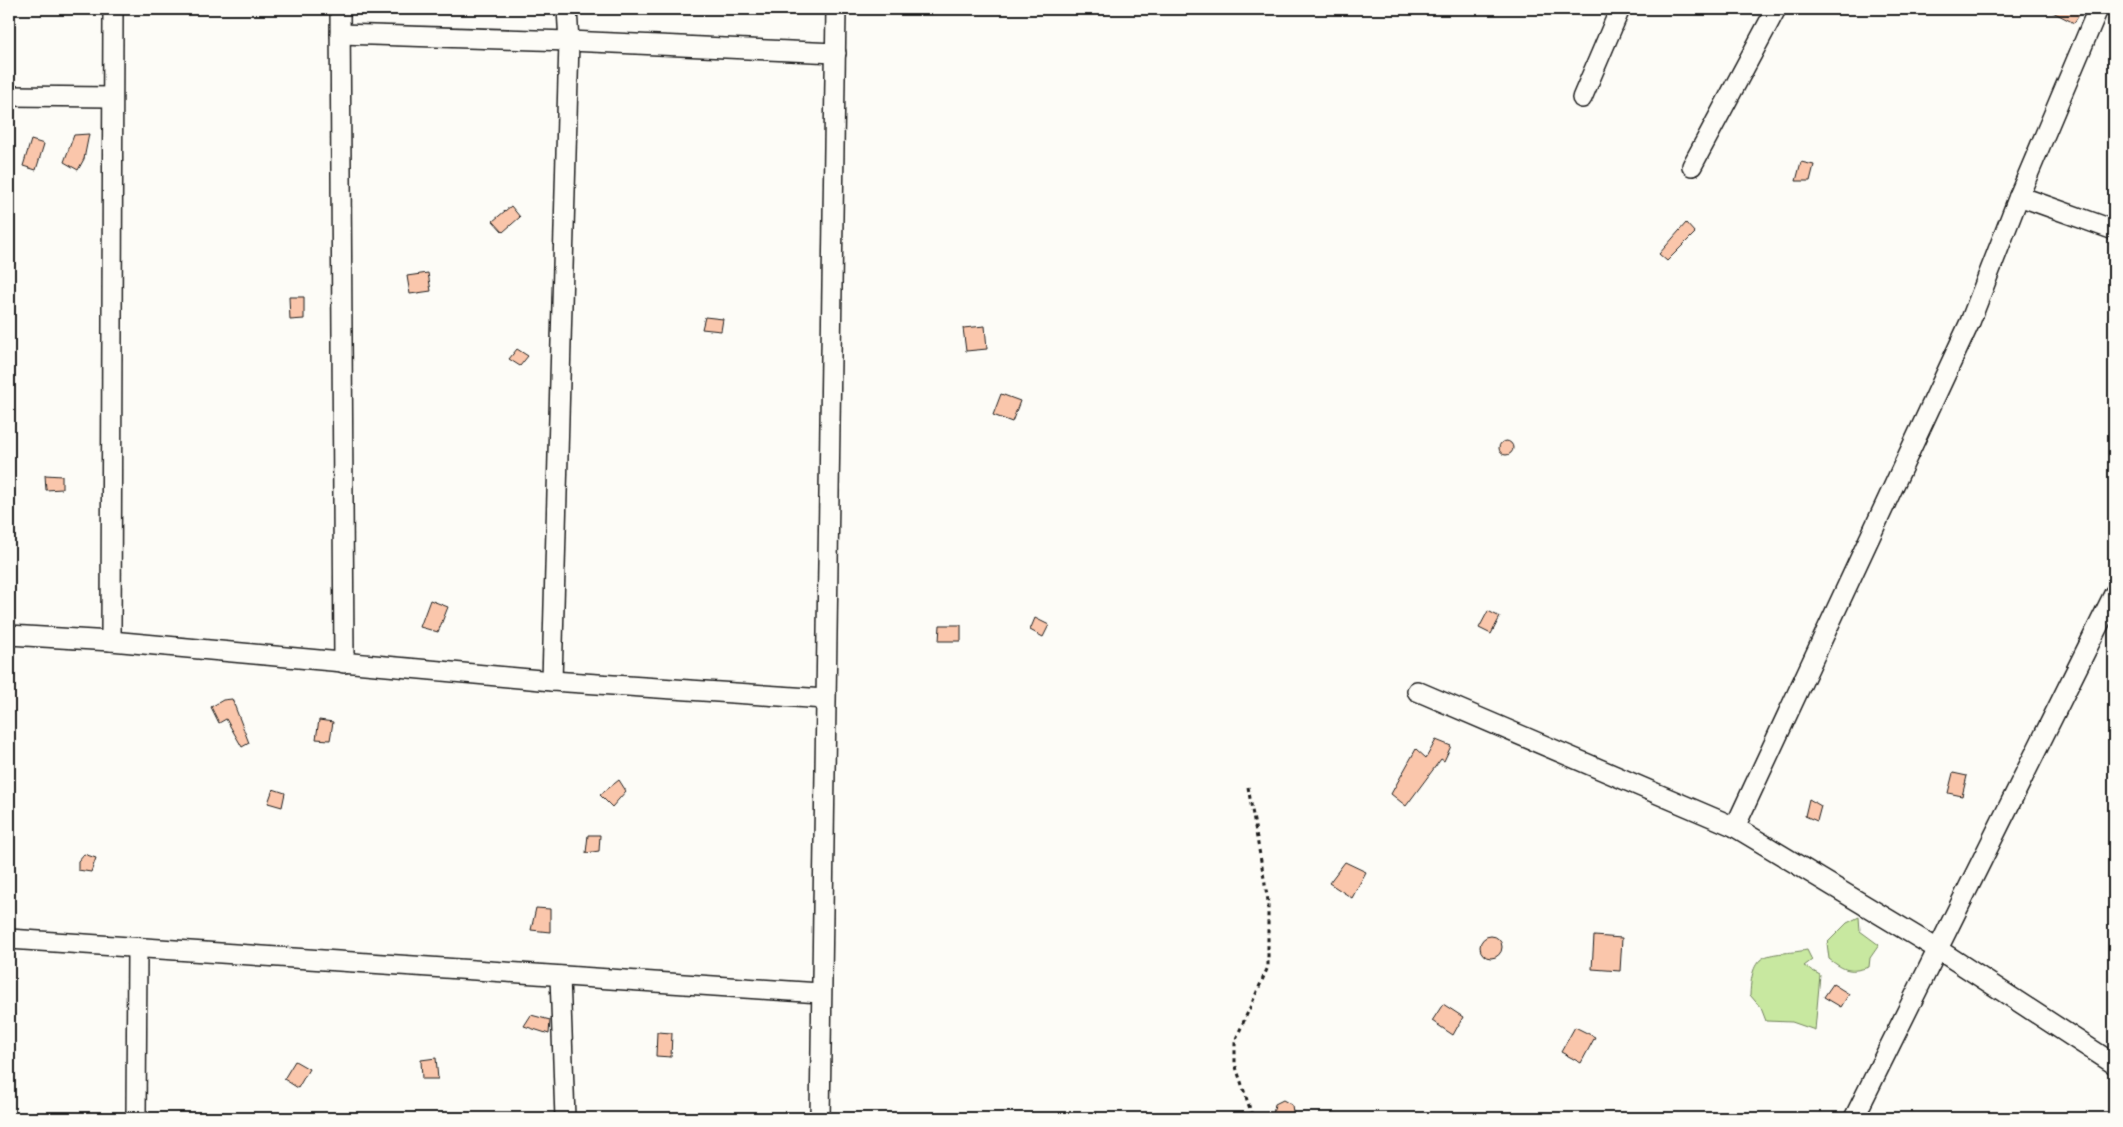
<svg xmlns="http://www.w3.org/2000/svg" width="2123" height="1127" font-family="'Indie Flower',sans-serif">
<style>
.green{fill:#c8e8a0;stroke:#72825e}
.building{fill:#fac6ab;stroke:#1c1c1c}
.lines{fill:none;stroke-linecap:round;stroke-linejoin:round}
.street-casing{stroke:#1c1c1c;stroke-width:22}
.path{stroke:#1c1c1c;stroke-width:3;stroke-dasharray:4 4;stroke-linecap:butt}
.street{stroke:#fdfcf7;stroke-width:19}
</style>
<rect width="100%" height="100%" fill="#fdfcf7"/>
<filter id="ink" filterUnits="userSpaceOnUse"><feTurbulence type="fractalNoise" baseFrequency=".02" numOctaves="2"/><feDisplacementMap in="SourceGraphic" scale="10" xChannelSelector="R" yChannelSelector="G"/><feConvolveMatrix kernelMatrix="1 2 1 2 8 2 1 2 1" color-interpolation-filters="sRGB"/></filter>
<g filter="url(#ink)">
<!-- green -->
<g class="green">
<path d="M1859,917L1860,931L1879,945L1870,958L1869,967C1850,973 1845,971 1829,959L1827,943L1847,923Z"/>
<path d="M1807,950L1812,960L1804,966L1820,975L1815,1030L1792,1022L1766,1021L1761,1008L1750,995C1752,947 1768,957 1807,950Z"/>
</g>
<!-- building -->
<g class="building">
<polygon points="2047,9 2083,9 2074,23"/>
<polygon points="89,134 84,159 78,170 64,162 74,135"/>
<polygon points="31,140 44,144 36,170 23,166"/>
<polygon points="1801,162 1814,165 1810,181 1796,181"/>
<polygon points="511,206 520,217 503,232 493,221"/>
<polygon points="1686,223 1695,233 1667,261 1659,254"/>
<polygon points="428,273 431,291 410,294 407,276"/>
<polygon points="289,297 304,297 304,319 290,320"/>
<polygon points="705,317 723,319 721,331 702,329"/>
<polygon points="985,326 987,349 966,351 963,328"/>
<polygon points="517,349 528,356 520,366 509,359"/>
<polygon points="1001,394 1020,401 1012,422 993,415"/>
<circle cx="1506" cy="448" r="7"/>
<polygon points="45,475 62,476 62,489 46,490"/>
<polygon points="430,600 448,607 438,632 420,627"/>
<polygon points="1488,611 1500,617 1491,634 1479,628"/>
<polygon points="1035,618 1049,625 1043,637 1030,630"/>
<polygon points="940,625 961,625 961,641 939,641"/>
<polygon points="232,699 249,743 242,747 226,719 219,723 211,707 223,700"/>
<polygon points="319,720 333,722 330,740 316,739"/>
<polygon points="1436,740 1451,746 1444,761 1441,759 1406,806 1391,794 1416,749 1426,758"/>
<polygon points="1953,773 1967,776 1962,796 1948,793"/>
<polygon points="619,780 626,791 612,807 600,795"/>
<polygon points="273,789 285,793 282,807 268,803"/>
<polygon points="1809,799 1821,806 1817,821 1805,816"/>
<polygon points="588,835 600,835 599,851 586,853"/>
<polygon points="84,854 96,858 91,872 78,870 78,861"/>
<polygon points="1345,862 1366,872 1352,898 1329,883"/>
<polygon points="536,908 550,909 550,932 531,930"/>
<circle cx="1491" cy="947" r="11"/>
<polygon points="1594,936 1622,938 1620,971 1592,969"/>
<polygon points="1833,984 1849,994 1841,1007 1824,997"/>
<polygon points="1443,1004 1463,1017 1453,1035 1432,1021"/>
<polygon points="531,1015 550,1020 549,1034 524,1026"/>
<polygon points="1575,1027 1595,1037 1581,1063 1561,1052"/>
<polygon points="657,1032 672,1033 671,1057 656,1056"/>
<polygon points="436,1058 438,1079 422,1079 421,1060"/>
<polygon points="295,1061 309,1069 298,1088 284,1079"/>
<polygon points="1283,1100 1292,1105 1293,1112 1291,1118 1276,1118 1273,1114 1275,1104"/>
</g>
<g class="lines">
<defs>
<g id="street">
<polyline points="340,9 344,663"/>
<polyline points="340,34 569,41 836,53"/>
<polyline points="9,96 112,97"/>
<polyline points="1582,98 1620,9"/>
<polyline points="1692,166 1776,9"/>
<polyline points="2019,196 2114,230"/>
<polyline points="9,635 111,641 552,681 825,699"/>
<polyline points="111,641 113,9"/>
<polyline points="552,681 569,41 567,9"/>
<polyline points="1417,691 1735,827 1939,950 2114,1064"/>
<polyline points="1735,827 1970,322 2019,196 2098,9"/>
<polyline points="9,939 820,993"/>
<polyline points="560,976 565,1118"/>
<polyline points="136,1118 137,948"/>
<polyline points="820,1118 836,9"/>
<polyline points="1854,1118 2114,594"/>
</g>
</defs>
<!-- street casing -->
<use href="#street" class="street-casing"/>
<!-- path -->
<polyline class="path" points="1248,787 1268,901 1268,967 1235,1041 1235,1064 1253,1118"/>
<!-- street -->
<use href="#street" class="street"/>
</g>
</g>
<!-- margin -->
<rect width="2123" height="1127" fill="none" stroke="#fdfcf7" stroke-width="30"/>
<rect x="15" y="15" width="2093" height="1097" fill="none" stroke="#1c1c1c" stroke-width="2" filter="url(#ink)"/>
</svg>
